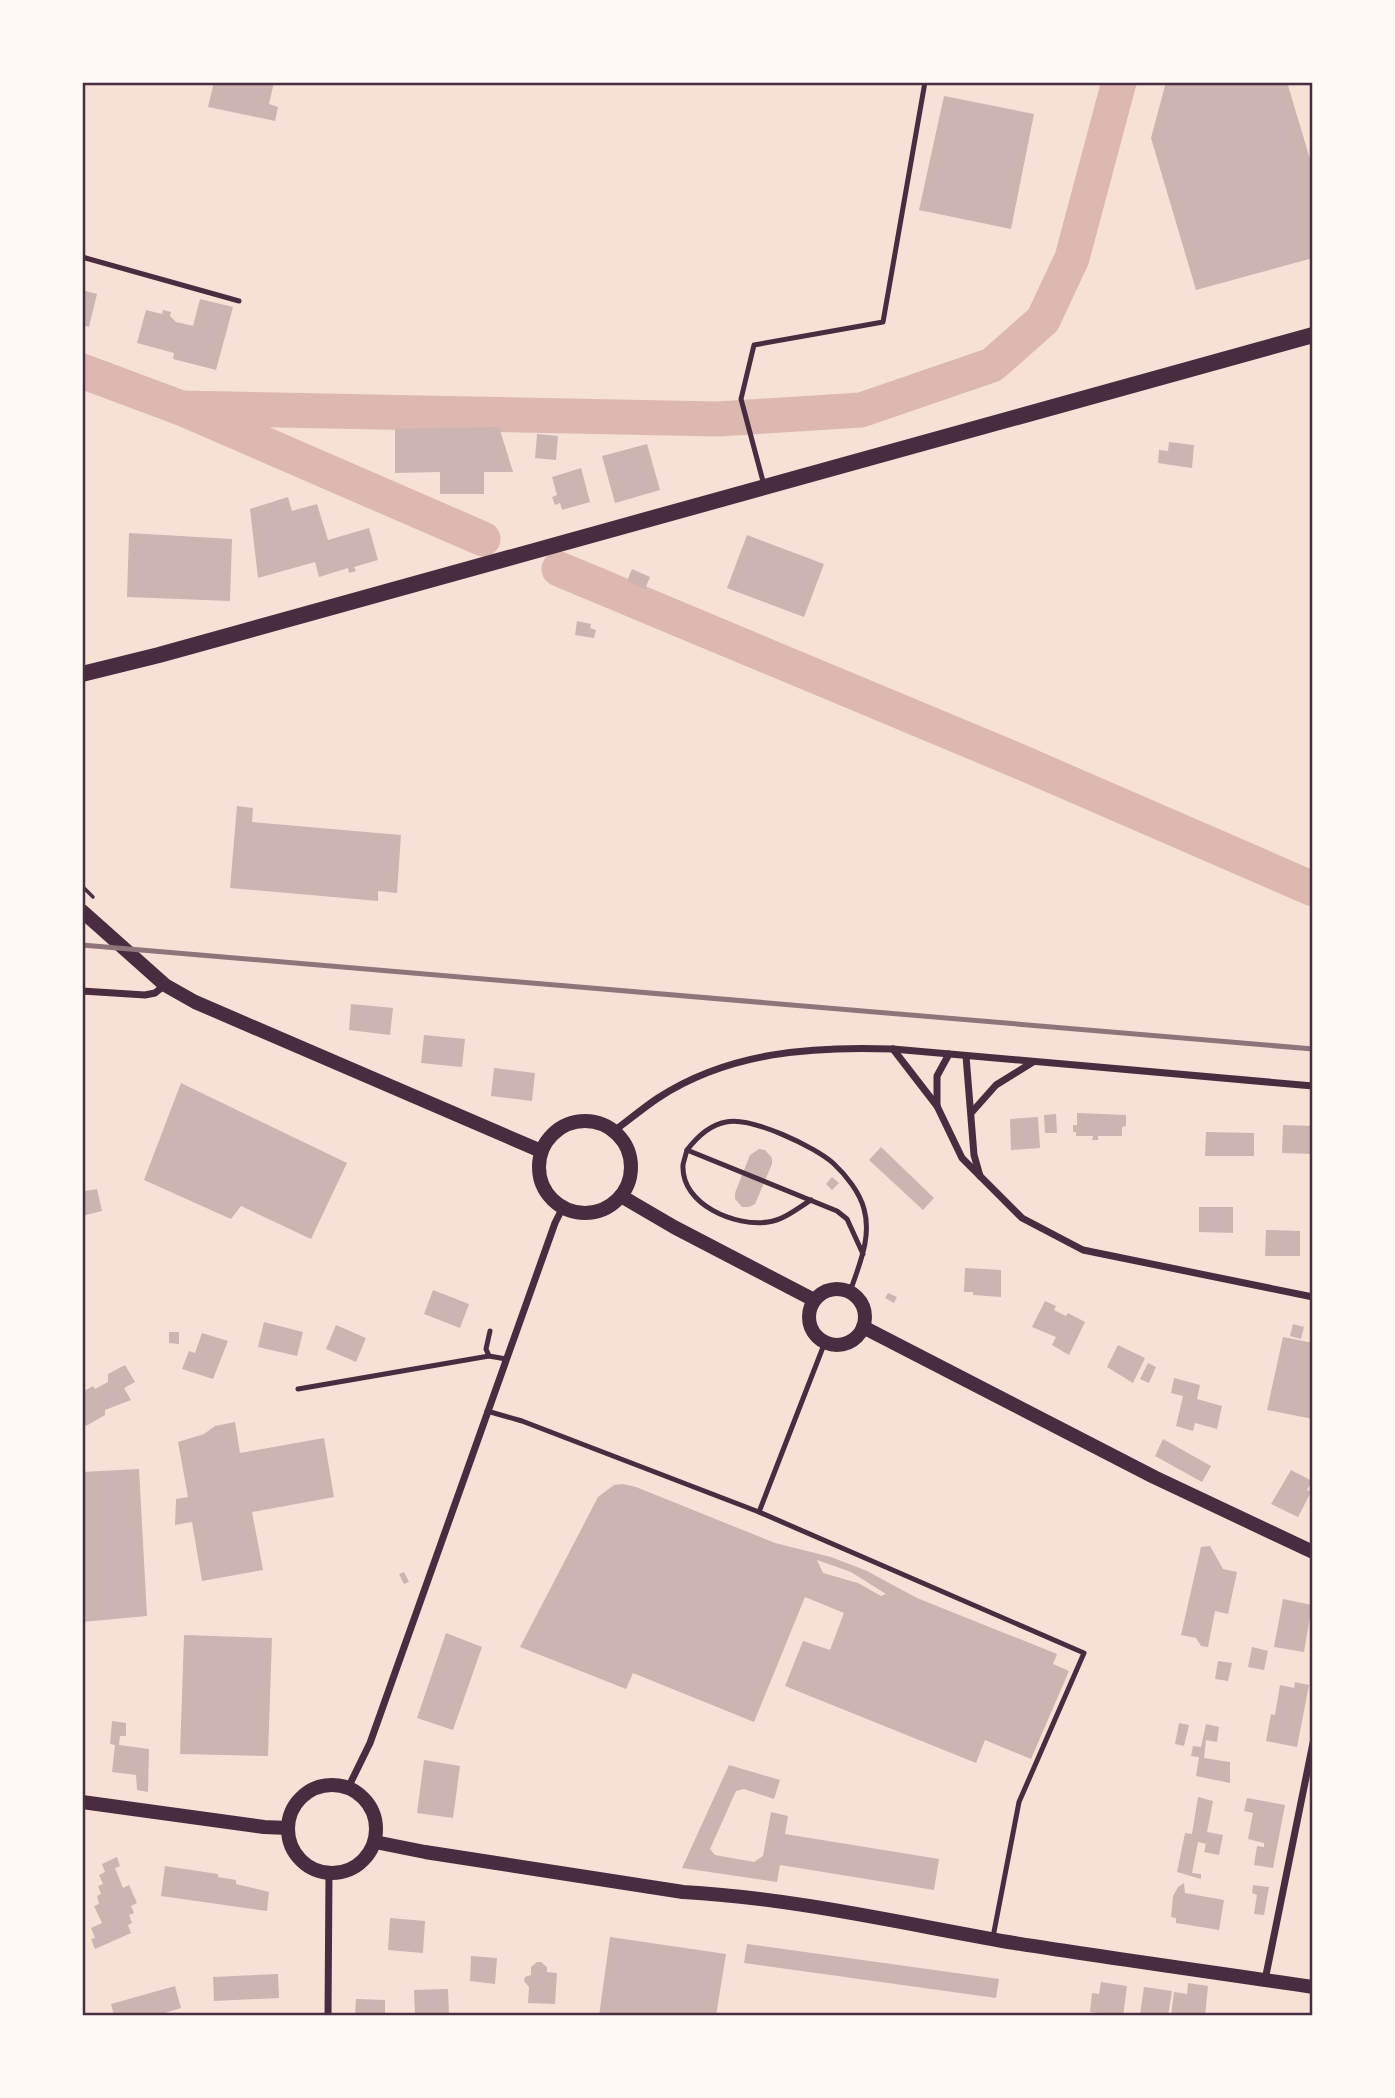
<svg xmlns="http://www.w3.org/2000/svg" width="1395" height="2098" font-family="Inter,sans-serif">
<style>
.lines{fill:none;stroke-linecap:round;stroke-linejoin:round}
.river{stroke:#dcb8b0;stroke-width:35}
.building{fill:#ccb4b1;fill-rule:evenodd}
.path{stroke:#4a2c40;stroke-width:3.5}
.service{stroke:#4a2c40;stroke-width:5}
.minor{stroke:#4a2c40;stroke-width:7}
.secondary{stroke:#4a2c40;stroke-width:14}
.primary{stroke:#4a2c40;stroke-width:16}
.rail{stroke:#8f747c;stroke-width:5}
.neatline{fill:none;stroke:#4a2c40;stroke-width:2.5}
</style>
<rect width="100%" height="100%" fill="#f7e1d7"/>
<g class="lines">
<!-- river -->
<g class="river">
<polyline points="82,371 181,408 483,539"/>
<polyline points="181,408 718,419 861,410 992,365 1043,320 1072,258 1119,82"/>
<polyline points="559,569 1016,760 1313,889"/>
</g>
</g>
<!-- building -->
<g class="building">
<polygon points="214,82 274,82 269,104 278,107 275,121 208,107"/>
<polygon points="1166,82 1287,82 1313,169 1313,258 1196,290 1151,138"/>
<polygon points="944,96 1034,114 1011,229 919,210"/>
<polygon points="82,290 97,294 89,327 82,325"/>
<polygon points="200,299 233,307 216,370 173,359 174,353 137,343 146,310 162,314 163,310 171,312 170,316 176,322 193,326"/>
<polygon points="499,427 513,472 484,472 484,494 440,494 440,472 395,473 395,429"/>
<polygon points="537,434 558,436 556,460 535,458"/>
<polygon points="1169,442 1194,445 1192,468 1158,463 1159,450 1168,451"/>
<polygon points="647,444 660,490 615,503 602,456"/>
<polygon points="581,468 590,502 562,510 560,503 555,505 552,497 557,495 552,477"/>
<polygon points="288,497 292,511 317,504 328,540 369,528 378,560 354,567 356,571 349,573 348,568 319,577 315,562 258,578 250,509"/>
<polygon points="129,533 232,539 230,601 127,597"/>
<polygon points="747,535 824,564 804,617 727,588"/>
<polygon points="632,569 650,577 645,589 627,581"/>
<polygon points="577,621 591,624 590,628 596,630 594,638 575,635"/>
<polygon points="237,806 253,808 252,822 401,835 397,893 378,891 378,901 230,888"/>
<polygon points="351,1004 393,1008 390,1035 349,1030"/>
<polygon points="424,1035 465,1039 462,1067 421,1063"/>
<polygon points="494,1068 535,1073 532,1101 491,1096"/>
<polygon points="181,1083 347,1163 311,1239 241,1206 231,1219 144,1180"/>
<polygon points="1077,1113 1126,1115 1126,1126 1122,1127 1122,1136 1098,1136 1098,1140 1092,1140 1093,1136 1076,1136 1076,1132 1073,1132 1073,1125 1077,1125"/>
<polygon points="1056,1114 1057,1133 1045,1133 1044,1115"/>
<polygon points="1038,1117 1040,1148 1011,1150 1010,1119"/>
<polygon points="1283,1125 1313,1126 1313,1154 1282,1153"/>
<polygon points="1206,1132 1254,1133 1254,1156 1205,1156"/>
<polygon points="881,1147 934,1198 923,1210 869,1160"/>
<polygon points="759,1149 765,1150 772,1158 772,1164 755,1204 749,1207 742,1207 735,1199 735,1193 750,1155"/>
<polygon points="832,1177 839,1183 832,1190 826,1184"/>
<polygon points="83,1182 85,1191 97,1189 102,1211 82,1216"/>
<polygon points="1199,1207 1233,1207 1233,1233 1199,1232"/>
<polygon points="1266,1230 1300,1231 1300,1256 1265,1256"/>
<polygon points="965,1268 1001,1270 1001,1297 973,1295 973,1292 964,1292"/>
<polygon points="433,1290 469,1304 460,1328 424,1314"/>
<polygon points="888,1293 897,1297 894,1303 885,1298"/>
<polygon points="1045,1301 1056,1306 1054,1310 1066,1316 1068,1313 1085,1322 1069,1355 1052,1345 1056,1337 1032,1327"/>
<polygon points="264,1322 303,1332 297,1356 258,1347"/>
<polygon points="1293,1324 1304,1327 1301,1339 1290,1336"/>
<polygon points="336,1325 366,1338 356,1362 326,1349"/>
<polygon points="169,1332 179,1332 179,1344 169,1343"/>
<polygon points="202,1333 228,1341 213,1379 182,1369 189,1351 195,1353"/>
<polygon points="1283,1337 1313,1343 1313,1419 1267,1410"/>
<polygon points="1118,1345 1145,1358 1133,1383 1107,1367"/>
<polygon points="1148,1363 1156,1367 1149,1383 1140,1379"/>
<polygon points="125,1365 135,1382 124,1388 131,1400 105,1410 105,1415 86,1426 82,1420 82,1392 93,1386 95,1389 108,1382 108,1374"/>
<polygon points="1174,1378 1200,1385 1197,1399 1222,1406 1217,1429 1195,1423 1193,1431 1176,1426 1183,1396 1171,1393"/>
<polygon points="235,1422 240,1453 324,1438 334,1497 252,1512 263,1570 202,1581 192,1522 175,1525 176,1499 188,1497 178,1442 204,1434 215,1426"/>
<polygon points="1163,1439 1211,1466 1202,1482 1155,1456"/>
<polygon points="139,1469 147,1616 82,1622 82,1472"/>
<polygon points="1291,1470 1312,1481 1307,1490 1311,1492 1298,1517 1271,1504"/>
<path d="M623,1484L636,1487L775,1543L831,1557L867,1571L917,1598L1057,1654L1053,1664L1069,1671L1031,1759L985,1740L976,1763L785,1686L803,1641L830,1650L844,1613L805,1597L754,1722L633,1673L626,1689L520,1647L598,1497L614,1485ZM817,1560L851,1572L886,1594L881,1596L858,1583L823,1573Z"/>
<polygon points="1210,1546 1223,1569 1237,1572 1228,1614 1215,1611 1208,1647 1201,1646 1196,1638 1181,1635 1201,1547"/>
<polygon points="404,1572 409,1582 404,1584 399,1574"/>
<polygon points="1283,1599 1312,1605 1304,1652 1274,1647"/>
<polygon points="446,1633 482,1647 453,1730 417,1718"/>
<polygon points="184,1635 272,1638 268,1756 180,1754"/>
<polygon points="1252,1647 1268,1651 1264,1670 1248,1667"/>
<polygon points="1218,1661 1232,1663 1228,1681 1215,1679"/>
<polygon points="1295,1682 1309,1685 1297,1747 1266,1741 1271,1714 1275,1715 1280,1685 1294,1688"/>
<polygon points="112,1721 126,1723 126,1736 120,1736 119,1745 149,1749 148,1792 137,1790 136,1775 112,1772 115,1745 110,1744"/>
<polygon points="1179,1723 1189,1725 1184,1746 1175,1744"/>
<polygon points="1206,1724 1219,1727 1217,1742 1206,1740 1204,1758 1230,1762 1230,1783 1196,1776 1199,1757 1191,1756 1193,1746 1201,1747"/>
<polygon points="424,1760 460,1766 453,1818 417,1813"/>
<polygon points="729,1765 780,1780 774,1799 744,1789 736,1791 710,1849 715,1855 754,1862 763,1856 771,1812 788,1816 785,1834 939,1859 934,1890 780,1865 777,1882 682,1868"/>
<polygon points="1198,1797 1213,1801 1207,1832 1223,1835 1219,1855 1204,1852 1206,1844 1198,1842 1192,1873 1201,1874 1201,1879 1177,1872 1185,1833 1192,1834"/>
<polygon points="1247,1798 1285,1805 1273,1868 1254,1865 1257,1846 1264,1847 1264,1843 1248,1839 1253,1813 1244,1811"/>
<polygon points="117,1857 120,1866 115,1868 123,1888 129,1885 137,1903 131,1906 134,1913 129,1915 132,1923 128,1925 131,1933 95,1949 91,1939 95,1938 91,1928 102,1923 94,1906 99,1904 97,1896 101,1894 98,1886 103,1884 99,1875 105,1872 102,1864"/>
<polygon points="165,1866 218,1874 218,1877 236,1880 236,1884 269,1892 267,1911 161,1896"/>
<polygon points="1184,1883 1185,1893 1224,1900 1219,1930 1176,1923 1176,1918 1171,1917 1173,1896 1178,1887"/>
<polygon points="1253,1885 1269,1887 1264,1915 1254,1914 1257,1895 1252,1893"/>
<polygon points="390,1918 425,1921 423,1953 388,1950"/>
<polygon points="610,1937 726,1954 716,2016 599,2016"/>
<polygon points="747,1944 999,1979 996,1998 744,1963"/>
<polygon points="471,1956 497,1958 495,1984 470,1981"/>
<polygon points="537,1962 541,1962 547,1967 547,1972 557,1973 555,2004 528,2003 529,1987 524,1981 525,1977 531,1975 531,1967"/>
<polygon points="278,1974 279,1998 214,2001 213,1977"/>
<polygon points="1101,1982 1127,1986 1123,2016 1090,2012 1092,1993 1099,1994"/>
<polygon points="1188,1983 1208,1986 1205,2016 1171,2016 1174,1992 1187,1994"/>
<polygon points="175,1986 181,2008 155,2016 114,2016 111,2004"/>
<polygon points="1144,1987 1172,1991 1168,2016 1140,2014"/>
<polygon points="448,1989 449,2014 415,2015 414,1990"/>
<polygon points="356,1999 385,2000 385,2016 355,2016"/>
</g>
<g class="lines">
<!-- path -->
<polyline class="path" points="82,886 93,897"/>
<!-- service -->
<g class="service">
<polyline points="82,257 239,301"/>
<polyline points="764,485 741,399 754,345 883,322 925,82"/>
<path d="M687,1150C686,1154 684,1160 683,1165C681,1205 736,1227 768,1222C784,1220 798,1208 811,1200"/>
<path d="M850,1292C859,1265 872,1237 864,1209C860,1193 846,1175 834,1164C816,1147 750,1116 726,1122C709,1125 697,1137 687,1150L837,1211L847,1219L863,1254"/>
<polyline points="490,1331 486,1349 489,1356 506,1359"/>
<polyline points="825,1342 759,1512 1084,1653 1019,1802 993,1937"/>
<polyline points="298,1389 489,1356"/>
<polyline points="487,1411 522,1421 759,1512"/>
</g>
<!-- minor -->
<g class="minor">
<polyline points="82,991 145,995 155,993 165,985"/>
<polyline points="893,1049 937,1106"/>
<polyline points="949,1054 937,1076 937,1106 962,1158 1022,1218 1083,1250 1313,1297"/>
<polyline points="966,1056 974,1155 980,1176"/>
<polyline points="972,1112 996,1085 1033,1062"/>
<path d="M614,1131C629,1120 643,1108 658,1098C728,1052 812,1046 893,1049L1313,1086"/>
<polyline points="348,1788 370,1743 555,1223 563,1207"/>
<polyline points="1265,1980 1313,1743"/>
<polyline points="328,2016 329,1873"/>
</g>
<!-- secondary -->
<g class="secondary">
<polyline points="82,911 165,985 195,1002 541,1151"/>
<circle cx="585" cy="1167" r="46"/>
<polyline points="621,1196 674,1227 814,1300"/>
<circle cx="837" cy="1317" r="28"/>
<polyline points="863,1327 1154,1477 1313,1552"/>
<circle cx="332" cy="1829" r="44"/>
<polyline points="82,1802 264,1827 288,1828"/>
<path d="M375,1842L425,1852L683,1892C793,1898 900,1923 1008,1942C1109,1958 1211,1972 1313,1987"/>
</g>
<!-- primary -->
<polyline class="primary" points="82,674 159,655 1313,335"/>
<!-- rail -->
<polyline class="rail" points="82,945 1313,1049"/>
</g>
<!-- border -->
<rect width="1395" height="2098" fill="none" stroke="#fffaf5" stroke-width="168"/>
<rect x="84" y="84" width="1227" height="1930" class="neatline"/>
</svg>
